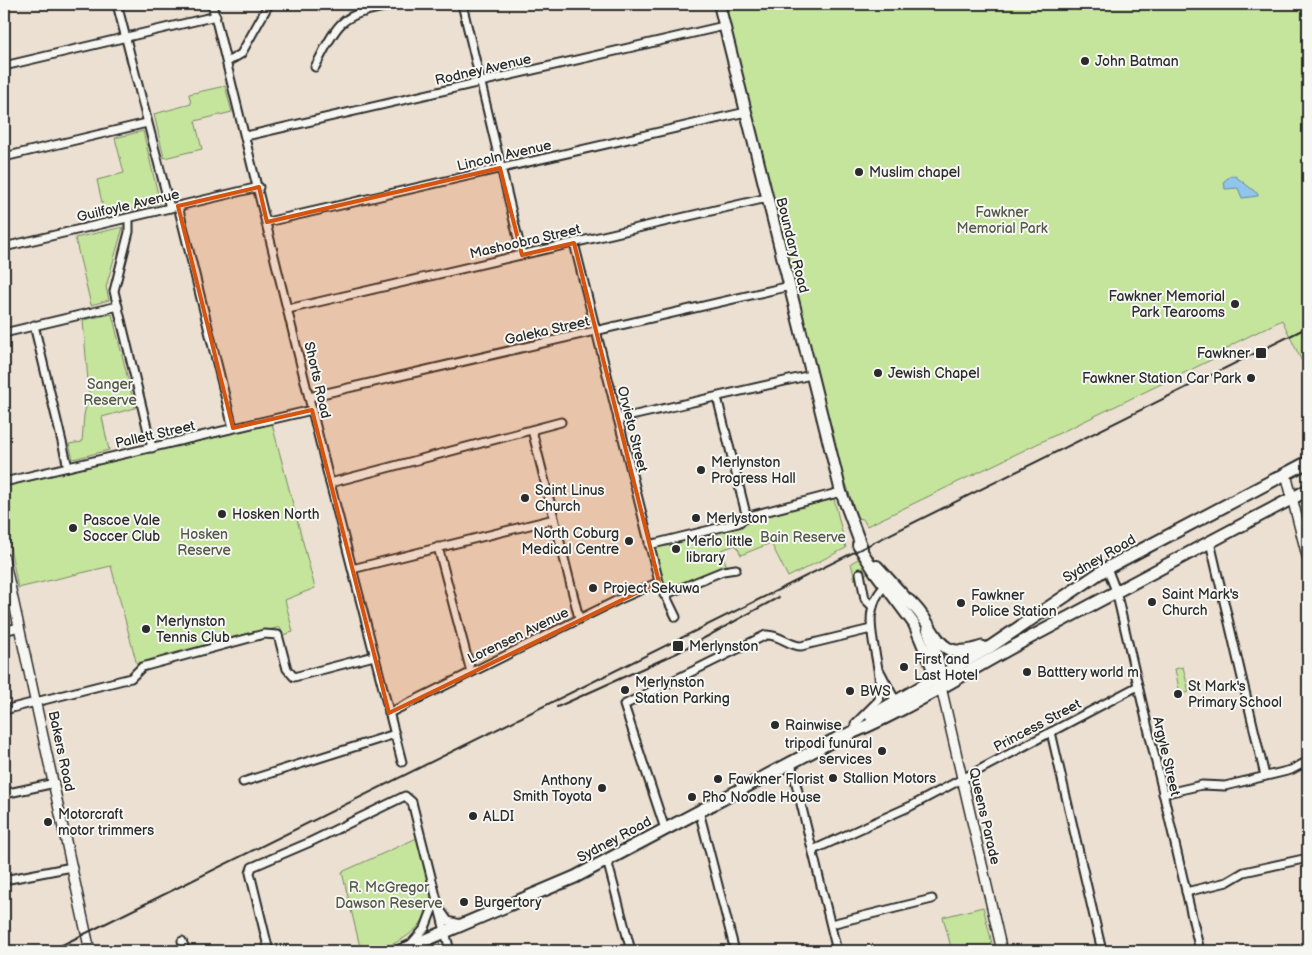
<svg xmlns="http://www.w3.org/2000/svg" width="1312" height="955" font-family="'Balsamiq Sans',sans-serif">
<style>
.green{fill:#c5e49c;stroke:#788864}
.water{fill:#90c6ee;stroke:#6888a0}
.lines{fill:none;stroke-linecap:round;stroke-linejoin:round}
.minor-casing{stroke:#2b2b2b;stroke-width:11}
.tertiary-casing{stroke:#2b2b2b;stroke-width:12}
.secondary-casing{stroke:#2b2b2b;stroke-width:14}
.trunk-casing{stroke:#2b2b2b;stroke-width:15}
.minor{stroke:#f6f6f2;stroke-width:7}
.tertiary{stroke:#f6f6f2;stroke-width:9}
.secondary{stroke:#f6f6f2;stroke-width:10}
.trunk{stroke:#f6f6f2;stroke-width:11}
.rail{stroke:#2b2b2b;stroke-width:2}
.marked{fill:#d5540f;fill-opacity:0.2;stroke:#d5540f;stroke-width:4;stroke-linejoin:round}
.poi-dot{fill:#2b2b2b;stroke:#f6f6f2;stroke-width:2}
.labels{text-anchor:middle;stroke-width:4;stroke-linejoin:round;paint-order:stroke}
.poi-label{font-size:14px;fill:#2b2b2b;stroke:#f6f6f2;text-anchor:start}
.street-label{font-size:14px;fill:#2b2b2b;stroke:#f6f6f2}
.park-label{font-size:14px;fill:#525947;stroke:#f6f6f2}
</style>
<rect width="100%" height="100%" fill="#ebe0d1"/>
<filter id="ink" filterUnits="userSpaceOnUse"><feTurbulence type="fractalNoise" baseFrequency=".02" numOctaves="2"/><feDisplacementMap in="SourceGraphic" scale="10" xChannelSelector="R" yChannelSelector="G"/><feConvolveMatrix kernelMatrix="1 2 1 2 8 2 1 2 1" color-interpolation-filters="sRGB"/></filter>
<g filter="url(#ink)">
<!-- green -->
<g class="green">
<polygon points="725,4 1308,4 1308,374 1282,320 1233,344 1215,358 867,526 863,519 857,518 846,483 843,481"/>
<polygon points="225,86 232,112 195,121 202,149 164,158 154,114 191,104 189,94"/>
<polygon points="143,131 160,203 105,216 97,180 124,173 115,138"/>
<polygon points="123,227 106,287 109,300 91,305 75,238"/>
<polygon points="112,314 135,408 102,417 109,450 73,459 69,444 82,442 84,415 89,393 83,320"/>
<polygon points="272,424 315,588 285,600 293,632 283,635 280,627 137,665 111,566 18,588 4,516 4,487"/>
<polygon points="834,499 846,548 788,577 771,543 741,555 736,545 721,550 727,567 670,590 665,587 656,551 658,546 666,546 731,528 738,528 751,520"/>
<polygon points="858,559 860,562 863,561 868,572 865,575 863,571 858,571 855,580 851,563"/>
<polygon points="1183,667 1189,692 1180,694 1175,669"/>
<path d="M417,838L431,896C430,929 392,951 361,951L342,872Z"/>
<polygon points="983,907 993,947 979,951 952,951 943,917"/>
</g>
<!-- water -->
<polygon class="water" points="1231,176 1235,176 1258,194 1258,196 1242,198 1238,188 1225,189 1224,181"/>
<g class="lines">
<defs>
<g id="minor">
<polyline points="117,4 170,208"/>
<polyline points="212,4 330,483 402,762"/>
<polyline points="363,4 365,12"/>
<polyline points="462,4 522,255"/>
<polyline points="227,62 241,54 269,4"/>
<polyline points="4,66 216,16"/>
<path d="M315,67C323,53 330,35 341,24C355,10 382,8 400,4"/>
<polyline points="246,136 724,26"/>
<polyline points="4,157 147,123"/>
<polyline points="178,206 233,428"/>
<polyline points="129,218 129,232 114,291 152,448"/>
<polyline points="267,222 746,112"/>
<polyline points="574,243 659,582 676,617"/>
<polyline points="4,247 259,187"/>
<polyline points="288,309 767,198"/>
<polyline points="34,325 68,467"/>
<polyline points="4,333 118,306"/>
<polyline points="309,397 790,286"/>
<polyline points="717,397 747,518"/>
<polyline points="618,419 811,375"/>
<polyline points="532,430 579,618"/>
<polyline points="4,482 312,410"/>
<polyline points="330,483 561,422"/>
<polyline points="1210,542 1265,776"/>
<polyline points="649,545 738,523 749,516 841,492"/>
<polyline points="438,547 471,672"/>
<polyline points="1107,568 1116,591 1200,951"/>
<polyline points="352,569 554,519"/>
<polyline points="860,573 865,599 873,607"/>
<polyline points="664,595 723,571 736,569"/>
<polyline points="4,631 19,627"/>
<polyline points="881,673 893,696 898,701"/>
<polyline points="4,710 131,678 142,667 264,634 278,635 287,669 294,677 374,656"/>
<polyline points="389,713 620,599 659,582"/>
<path d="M855,724L879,700C885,659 853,614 887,584"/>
<polyline points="1051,732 1102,951"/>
<polyline points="791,763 837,951"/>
<polyline points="243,782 395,734"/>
<polyline points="4,794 55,783"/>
<polyline points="1163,794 1202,785 1225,786 1291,770 1308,761"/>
<polyline points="699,811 735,951"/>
<path d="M665,829L624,705L766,635C779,634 789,646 801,646L871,629"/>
<polyline points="813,850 911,806 1138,686"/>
<polyline points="607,860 631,951"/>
<polyline points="4,880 72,867"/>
<polyline points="1186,892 1227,882 1244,872 1308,858"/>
<polyline points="441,911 448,921 461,924"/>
<polyline points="831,924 932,899"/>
<polyline points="182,941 186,951"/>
<polyline points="411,944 425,928 435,902"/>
<polyline points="269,951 250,873 252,867 308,843 405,796 412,802 450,951"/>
<polyline points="1294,951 1308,949"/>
</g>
<g id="tertiary">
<polyline points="1286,474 1308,560"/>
<polyline points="4,558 90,951"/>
<polyline points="941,687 1002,951"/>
</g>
<g id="secondary">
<polyline points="719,4 841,492 862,548"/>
<polyline points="858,545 875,572 914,624 939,684"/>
<polyline points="877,566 914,607"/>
<polyline points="928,630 937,656 942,681"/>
</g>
<g id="trunk">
<path d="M909,601C939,627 933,664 982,647"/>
<polyline points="871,716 990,647 1107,568 1308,462"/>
<path d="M400,951L575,877L836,739C901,715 960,675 1020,643C1116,591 1212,541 1308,490"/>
</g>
</defs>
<!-- minor casing -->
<use href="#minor" class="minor-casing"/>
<!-- tertiary casing -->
<use href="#tertiary" class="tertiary-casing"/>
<!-- secondary casing -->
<use href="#secondary" class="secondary-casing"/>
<!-- trunk casing -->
<use href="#trunk" class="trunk-casing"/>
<!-- minor -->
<use href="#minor" class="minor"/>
<!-- tertiary -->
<use href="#tertiary" class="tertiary"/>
<!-- secondary -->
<use href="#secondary" class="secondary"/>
<!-- trunk -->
<use href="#trunk" class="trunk"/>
<!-- rail -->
<g class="rail">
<polyline points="557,707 677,653 779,597"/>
<polyline points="50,951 1308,327"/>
</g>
</g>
</g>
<!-- marked area -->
<path class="marked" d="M500,168L522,255L574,243L659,582L389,713L312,410L233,428L178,206L259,187L267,222Z"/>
<!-- markers -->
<g class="poi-dot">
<circle cx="1085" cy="61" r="5"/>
<circle cx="859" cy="172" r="5"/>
<circle cx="1235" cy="304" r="5"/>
<rect x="1255" y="347" width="12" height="12" rx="2.5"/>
<circle cx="878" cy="373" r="5"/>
<circle cx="1251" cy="378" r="5"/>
<circle cx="701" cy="470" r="5"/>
<circle cx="525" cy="498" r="5"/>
<circle cx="222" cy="514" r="5"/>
<circle cx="696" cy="518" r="5"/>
<circle cx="73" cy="528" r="5"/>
<circle cx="629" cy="541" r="5"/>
<circle cx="676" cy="549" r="5"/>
<circle cx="593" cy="588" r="5"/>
<circle cx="1152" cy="602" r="5"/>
<circle cx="961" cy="603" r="5"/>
<circle cx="146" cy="629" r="5"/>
<rect x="672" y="640" width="12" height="12" rx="2.5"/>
<circle cx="904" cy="667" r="5"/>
<circle cx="1027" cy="672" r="5"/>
<circle cx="625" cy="690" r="5"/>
<circle cx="850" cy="691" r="5"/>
<circle cx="1178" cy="694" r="5"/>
<circle cx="775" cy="725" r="5"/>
<circle cx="882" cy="751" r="5"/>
<circle cx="833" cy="778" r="5"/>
<circle cx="718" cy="779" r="5"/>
<circle cx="602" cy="788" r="5"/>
<circle cx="692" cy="797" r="5"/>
<circle cx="473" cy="816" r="5"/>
<circle cx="48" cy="822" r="5"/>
<circle cx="464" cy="902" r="5"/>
</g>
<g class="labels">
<!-- poi labels -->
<g class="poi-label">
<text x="1095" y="66">John Batman</text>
<text x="869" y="177">Muslim chapel</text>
<text x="1225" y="301" text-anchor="end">Fawkner Memorial<tspan x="1225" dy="16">Park Tearooms</tspan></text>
<text x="1250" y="358" text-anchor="end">Fawkner</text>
<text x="888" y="378">Jewish Chapel</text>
<text x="1241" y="383" text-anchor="end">Fawkner Station Car Park</text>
<text x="711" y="467">Merlynston<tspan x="711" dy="16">Progress Hall</tspan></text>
<text x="535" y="495">Saint Linus<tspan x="535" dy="16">Church</tspan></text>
<text x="232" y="519">Hosken North</text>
<text x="706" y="523">Merlyston</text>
<text x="83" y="525">Pascoe Vale<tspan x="83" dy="16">Soccer Club</tspan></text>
<text x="619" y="538" text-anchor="end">North Coburg<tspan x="619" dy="16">Medical Centre</tspan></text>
<text x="686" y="546">Merlo little<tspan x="686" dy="16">library</tspan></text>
<text x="603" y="593">Project Sekuwa</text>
<text x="1162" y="599">Saint Mark's<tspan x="1162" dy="16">Church</tspan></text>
<text x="971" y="600">Fawkner<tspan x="971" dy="16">Police Station</tspan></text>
<text x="156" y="626">Merlynston<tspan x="156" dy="16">Tennis Club</tspan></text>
<text x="689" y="651">Merlynston</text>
<text x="914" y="664">First and<tspan x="914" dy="16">Last Hotel</tspan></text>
<text x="1037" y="677">Batttery world m</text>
<text x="635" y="687">Merlynston<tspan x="635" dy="16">Station Parking</tspan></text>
<text x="1188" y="691">St Mark's<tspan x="1188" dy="16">Primary School</tspan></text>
<text x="860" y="696">BWS</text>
<text x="785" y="730">Rainwise</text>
<text x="872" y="748" text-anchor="end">tripodi funural<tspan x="872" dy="16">services</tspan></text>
<text x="843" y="783">Stallion Motors</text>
<text x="728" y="784">Fawkner Florist</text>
<text x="592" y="785" text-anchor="end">Anthony<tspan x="592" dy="16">Smith Toyota</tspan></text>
<text x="702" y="802">Pho Noodle House</text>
<text x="58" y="819">Motorcraft<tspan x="58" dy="16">motor trimmers</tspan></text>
<text x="483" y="821">ALDI</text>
<text x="474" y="907">Burgertory</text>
</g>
<!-- street labels -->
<g class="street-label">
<text transform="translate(483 69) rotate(-13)" y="5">Rodney Avenue</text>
<text transform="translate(504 155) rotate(-13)" y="5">Lincoln Avenue</text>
<text transform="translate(128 205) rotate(-13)" y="5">Guilfoyle Avenue</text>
<text transform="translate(525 241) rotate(-13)" y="5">Mashoobra Street</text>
<text transform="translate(793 245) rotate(76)" y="5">Boundary Road</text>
<text transform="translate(547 330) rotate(-13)" y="5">Galeka Street</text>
<text transform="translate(318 380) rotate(77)" y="5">Shorts Road</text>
<text transform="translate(633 429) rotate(76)" y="5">Orvieto Street</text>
<text transform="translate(155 434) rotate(-13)" y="5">Pallett Street</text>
<text transform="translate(1099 558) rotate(-30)" y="5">Sydney Road</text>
<text transform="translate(518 635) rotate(-26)" y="5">Lorensen Avenue</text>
<text transform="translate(1037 725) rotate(-28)" y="5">Princess Street</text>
<text transform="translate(62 751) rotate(78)" y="5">Bakers Road</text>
<text transform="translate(1167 756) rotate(77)" y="5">Argyle Street</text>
<text transform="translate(985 816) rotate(77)" y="5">Queens Parade</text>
<text transform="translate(614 839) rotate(-28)" y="5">Sydney Road</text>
</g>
<!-- park labels -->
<g class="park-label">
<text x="1002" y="217">Fawkner<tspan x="1002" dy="16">Memorial Park</tspan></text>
<text x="110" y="389">Sanger<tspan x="110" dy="16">Reserve</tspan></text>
<text x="204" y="539">Hosken<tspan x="204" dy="16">Reserve</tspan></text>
<text x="803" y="542">Bain Reserve</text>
<text x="389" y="892">R. McGregor<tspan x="389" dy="16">Dawson Reserve</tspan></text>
</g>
</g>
<!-- margin -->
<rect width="1312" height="955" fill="none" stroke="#f6f6f2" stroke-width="20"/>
<rect x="10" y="10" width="1292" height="935" fill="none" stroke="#2b2b2b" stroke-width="2" filter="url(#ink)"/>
</svg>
